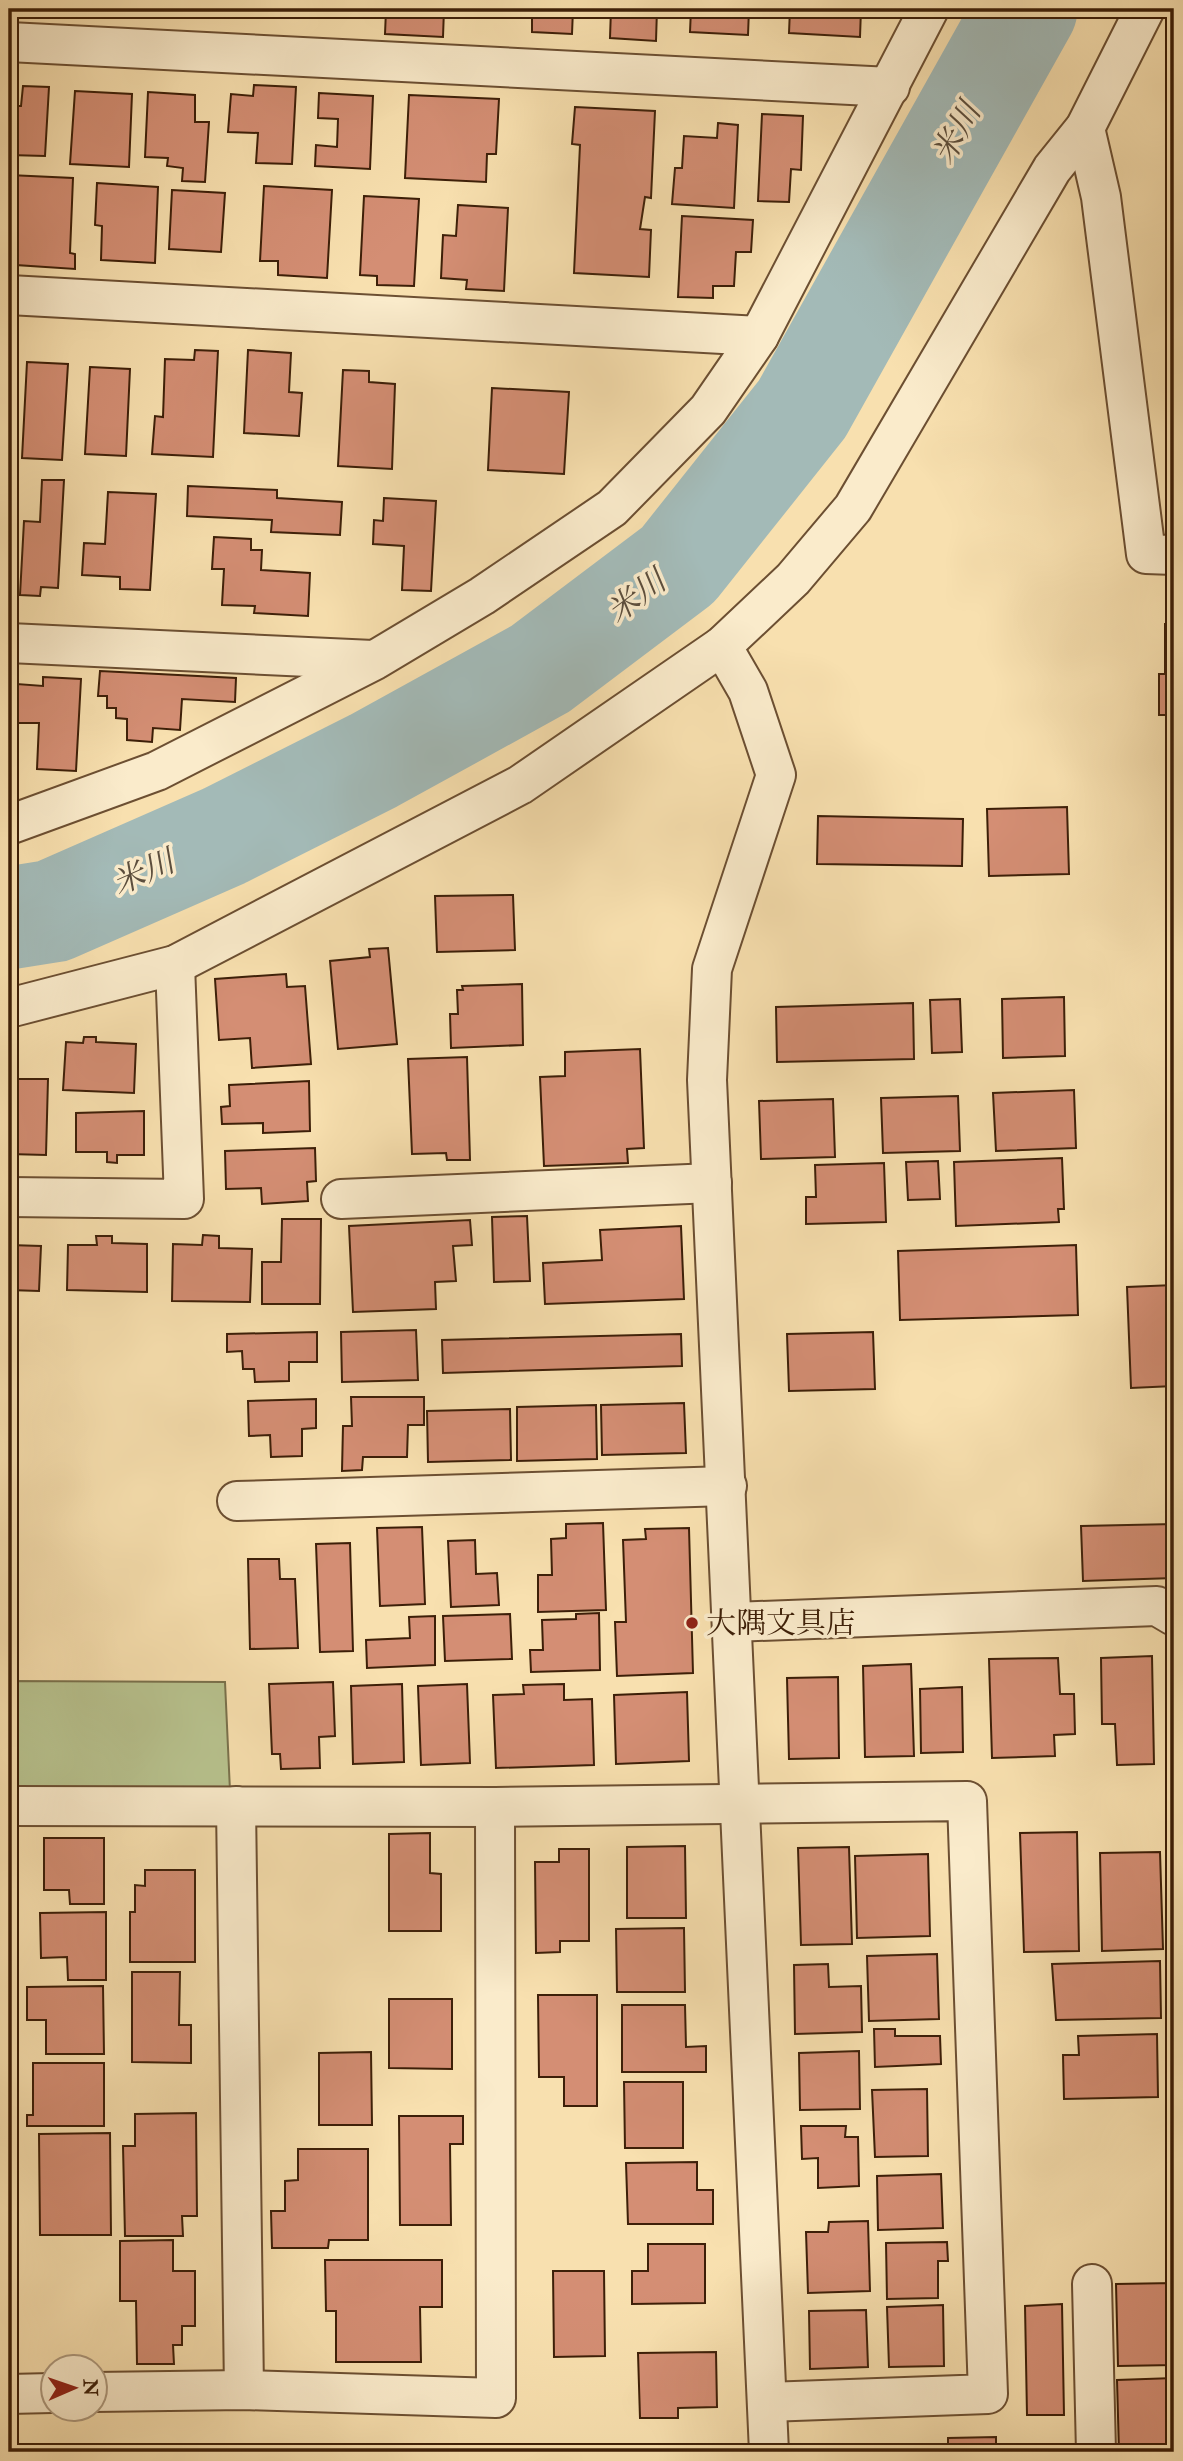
<svg xmlns="http://www.w3.org/2000/svg" width="1183" height="2461" font-family="'IM FELL Double Pica','Noto Serif JP',serif">
<style>
.green{fill:#b8c38f;stroke:#7a714c;stroke-width:2}
.lines{fill:none;stroke-linecap:round;stroke-linejoin:round}
.river{stroke:#a3bab7;stroke-width:103}
.building{fill:#d48e74;stroke:#3d1f08;stroke-width:2}
.minor-casing{stroke:#6c4f32;stroke-width:42}
.minor{stroke:#faebcb;stroke-width:38}
.poi-dot{fill:#8f2418;stroke:#faebcb;stroke-width:2.5}
.labels{text-anchor:middle;stroke-width:7;stroke-linejoin:round;paint-order:stroke}
.poi-label{font-size:30px;fill:#3d1f08;stroke:#faebcb;text-anchor:start}
.water-label{font-size:32px;font-style:italic;fill:#5c4e3d;stroke:#faebcb}
</style>
<rect width="100%" height="100%" fill="#f8e0af"/>
<filter id="stains"><feTurbulence type="fractalNoise" baseFrequency=".00286" numOctaves="4"/><feColorMatrix values="0 0 0 0 .2 0 0 0 0 .09 0 0 0 0 .02 0 0 0 .5 -.17"/></filter>
<radialGradient id="worn" r=".72"><stop offset=".6" stop-color="#630" stop-opacity="0"/><stop offset="1" stop-color="#630" stop-opacity=".3"/></radialGradient>
<!-- green -->
<polygon class="green" points="9,1681 225,1682 230,1791 9,1791"/>
<g class="lines">
<!-- river -->
<polyline class="river" points="9,918 53,911 224,836 373,761 540,669 678,565 802,409 1026,9"/>
</g>
<!-- building -->
<g class="building">
<polygon points="126,9 173,9 173,15 126,13"/>
<polygon points="199,9 253,9 253,14 199,11"/>
<polygon points="444,9 443,37 385,34 386,10 377,10"/>
<polygon points="515,9 573,9 572,34 532,32 532,17 515,16"/>
<polygon points="611,9 657,9 656,41 610,38"/>
<polygon points="691,9 749,9 748,35 690,32"/>
<polygon points="790,9 861,9 860,37 789,33"/>
<polygon points="254,85 296,87 292,164 256,163 258,133 228,132 231,94 253,96"/>
<polygon points="23,86 49,87 45,156 9,155 9,106 21,106"/>
<polygon points="75,91 132,94 129,167 70,164"/>
<polygon points="148,92 195,95 195,122 209,122 205,182 182,181 183,168 167,166 168,158 145,157"/>
<polygon points="319,93 373,96 370,169 315,166 316,145 337,147 338,119 318,118"/>
<polygon points="409,95 499,99 496,154 487,154 486,182 405,178"/>
<polygon points="575,107 655,111 651,198 645,197 640,229 651,230 649,277 574,273 580,145 572,144"/>
<polygon points="762,114 803,116 801,170 791,169 789,202 758,201"/>
<polygon points="718,123 738,125 734,208 672,204 675,168 682,168 684,136 717,138"/>
<polygon points="9,175 73,178 70,253 75,254 75,269 16,265 17,252 9,251"/>
<polygon points="97,183 158,187 155,263 101,260 102,226 95,225"/>
<polygon points="264,186 332,190 327,278 278,275 278,261 260,261"/>
<polygon points="172,190 225,193 221,252 169,249"/>
<polygon points="364,196 419,199 414,286 377,285 377,276 360,275"/>
<polygon points="458,205 508,208 504,291 466,289 467,280 441,278 443,235 456,236"/>
<polygon points="682,216 753,220 751,252 736,252 734,286 713,286 713,298 678,297"/>
<polygon points="195,350 218,351 213,457 152,454 155,416 163,417 165,359 194,360"/>
<polygon points="248,350 291,353 289,392 302,393 299,436 244,433"/>
<polygon points="27,362 68,364 62,460 22,458"/>
<polygon points="90,367 130,369 126,456 85,454"/>
<polygon points="343,370 369,371 369,382 395,384 392,469 338,466"/>
<polygon points="492,388 569,392 564,474 488,470"/>
<polygon points="42,480 64,480 58,588 41,587 40,596 20,595 24,521 40,522"/>
<polygon points="188,486 277,490 277,498 342,502 340,535 271,532 272,520 187,516"/>
<polygon points="108,492 156,494 150,590 120,589 120,577 82,575 84,543 105,544"/>
<polygon points="384,498 436,501 431,591 402,590 404,546 373,544 374,520 383,521"/>
<polygon points="214,537 251,539 251,550 262,550 261,570 310,573 308,616 254,613 255,606 222,605 224,569 212,569"/>
<polygon points="1165,624 1174,624 1174,715 1159,715 1159,674 1165,674"/>
<polygon points="100,671 236,678 235,702 182,699 180,730 153,728 152,742 127,740 127,719 116,718 116,708 107,708 107,696 98,696"/>
<polygon points="43,677 81,679 76,771 37,769 39,723 14,723 17,684 43,686"/>
<polygon points="1067,807 1069,874 989,876 987,809"/>
<polygon points="818,816 963,819 962,866 817,864"/>
<polygon points="513,895 515,950 437,952 435,896"/>
<polygon points="388,948 397,1044 338,1049 330,961 370,957 369,949"/>
<polygon points="286,974 287,987 305,986 311,1064 252,1068 250,1038 219,1040 215,979"/>
<polygon points="522,984 523,1045 451,1048 450,1014 458,1014 457,990 463,990 462,986"/>
<polygon points="1064,997 1065,1056 1003,1058 1002,999"/>
<polygon points="960,999 962,1052 932,1053 930,1000"/>
<polygon points="913,1003 914,1059 777,1062 776,1007"/>
<polygon points="84,1037 96,1037 96,1042 136,1044 134,1093 63,1090 66,1042 83,1043"/>
<polygon points="640,1049 644,1148 627,1149 628,1163 544,1166 540,1077 565,1076 565,1052"/>
<polygon points="467,1057 470,1160 447,1160 446,1153 412,1154 408,1059"/>
<polygon points="9,1079 48,1079 46,1155 9,1154"/>
<polygon points="309,1081 310,1131 263,1133 263,1123 222,1124 221,1107 230,1106 229,1085"/>
<polygon points="1074,1090 1076,1148 996,1151 993,1093"/>
<polygon points="958,1096 960,1151 883,1153 881,1098"/>
<polygon points="833,1099 835,1157 761,1159 759,1101"/>
<polygon points="144,1111 144,1155 117,1155 117,1163 107,1162 107,1152 76,1152 76,1113"/>
<polygon points="315,1148 316,1181 307,1182 308,1201 262,1204 261,1188 226,1189 225,1151"/>
<polygon points="1062,1158 1064,1209 1058,1209 1059,1222 956,1226 954,1162"/>
<polygon points="938,1161 940,1199 908,1200 906,1162"/>
<polygon points="884,1163 886,1222 806,1224 806,1197 816,1197 815,1165"/>
<polygon points="527,1216 530,1281 494,1282 492,1217"/>
<polygon points="282,1219 321,1219 320,1304 262,1304 262,1262 281,1262"/>
<polygon points="470,1220 472,1245 453,1246 456,1281 435,1282 436,1309 353,1312 349,1226"/>
<polygon points="681,1226 684,1299 545,1304 543,1263 602,1260 600,1230"/>
<polygon points="203,1235 219,1236 219,1248 252,1249 250,1302 172,1301 173,1244 202,1245"/>
<polygon points="96,1236 112,1236 112,1243 147,1244 147,1292 67,1290 68,1245 97,1245"/>
<polygon points="9,1245 41,1246 39,1291 9,1290"/>
<polygon points="1076,1245 1078,1315 900,1320 898,1251"/>
<polygon points="1174,1285 1174,1386 1131,1388 1127,1287"/>
<polygon points="416,1330 418,1380 342,1382 341,1332"/>
<polygon points="317,1332 317,1362 289,1362 289,1381 255,1382 254,1369 243,1369 242,1351 227,1352 227,1334"/>
<polygon points="873,1332 875,1389 789,1391 787,1334"/>
<polygon points="681,1334 682,1366 443,1373 442,1340"/>
<polygon points="351,1397 424,1397 424,1425 408,1425 407,1457 363,1457 362,1470 342,1471 343,1426 352,1426"/>
<polygon points="316,1399 316,1428 302,1429 302,1456 271,1457 270,1435 249,1436 248,1401"/>
<polygon points="684,1403 686,1453 602,1455 601,1405"/>
<polygon points="596,1405 597,1459 517,1461 517,1407"/>
<polygon points="510,1409 511,1460 428,1462 427,1411"/>
<polygon points="603,1523 606,1610 538,1612 538,1575 552,1575 551,1539 566,1538 566,1524"/>
<polygon points="1174,1524 1174,1578 1083,1581 1081,1526"/>
<polygon points="422,1527 425,1604 380,1606 377,1528"/>
<polygon points="689,1528 693,1673 617,1676 615,1622 626,1622 623,1540 646,1539 645,1529"/>
<polygon points="475,1540 476,1574 497,1573 499,1605 451,1607 448,1541"/>
<polygon points="350,1543 353,1651 320,1652 316,1544"/>
<polygon points="248,1559 279,1559 280,1579 295,1579 298,1648 250,1649"/>
<polygon points="599,1613 600,1670 531,1672 530,1650 543,1650 542,1620 576,1619 576,1614"/>
<polygon points="510,1614 512,1659 445,1661 443,1616"/>
<polygon points="435,1616 435,1665 367,1668 366,1640 410,1638 409,1617"/>
<polygon points="1152,1656 1154,1764 1117,1765 1115,1724 1102,1724 1101,1658"/>
<polygon points="1058,1658 1060,1694 1074,1694 1075,1734 1054,1735 1055,1756 992,1758 989,1659"/>
<polygon points="911,1664 914,1756 865,1757 863,1666"/>
<polygon points="1167,1671 1174,1671 1174,1716 1169,1716"/>
<polygon points="838,1677 839,1758 789,1759 787,1678"/>
<polygon points="333,1682 335,1736 319,1737 320,1768 281,1769 280,1754 272,1754 269,1684"/>
<polygon points="402,1684 404,1762 353,1764 351,1686"/>
<polygon points="467,1684 470,1763 421,1765 418,1686"/>
<polygon points="564,1684 564,1700 592,1699 594,1765 496,1768 493,1695 524,1694 523,1685"/>
<polygon points="962,1687 963,1752 921,1753 920,1689"/>
<polygon points="687,1692 689,1761 616,1764 614,1695"/>
<polygon points="1077,1832 1079,1951 1024,1952 1020,1833"/>
<polygon points="430,1833 430,1873 441,1874 441,1931 389,1931 389,1834"/>
<polygon points="44,1838 104,1838 104,1904 70,1904 69,1890 44,1890"/>
<polygon points="685,1846 686,1918 627,1918 627,1847"/>
<polygon points="849,1847 852,1944 801,1945 798,1848"/>
<polygon points="559,1849 589,1849 589,1941 560,1941 560,1952 536,1953 535,1862 559,1862"/>
<polygon points="1160,1852 1163,1949 1102,1951 1100,1853"/>
<polygon points="928,1854 930,1936 857,1938 855,1856"/>
<polygon points="145,1870 195,1870 195,1962 130,1962 130,1912 135,1912 135,1885 145,1886"/>
<polygon points="106,1912 106,1980 68,1980 67,1957 41,1958 40,1913"/>
<polygon points="684,1928 685,1992 617,1992 616,1929"/>
<polygon points="937,1954 939,2019 869,2021 867,1956"/>
<polygon points="1160,1961 1161,2018 1056,2020 1052,1964"/>
<polygon points="828,1964 829,1987 861,1986 862,2032 795,2034 794,1965"/>
<polygon points="132,1972 180,1972 179,2025 191,2025 191,2063 132,2062"/>
<polygon points="103,1986 104,2054 46,2054 46,2020 27,2020 27,1987"/>
<polygon points="538,1995 597,1995 597,2106 564,2106 564,2077 539,2077"/>
<polygon points="389,1999 452,1999 452,2069 389,2068"/>
<polygon points="622,2005 685,2005 686,2047 706,2046 706,2072 622,2072"/>
<polygon points="874,2029 895,2029 895,2036 940,2036 941,2064 875,2067"/>
<polygon points="1157,2034 1158,2097 1064,2099 1063,2055 1079,2055 1078,2036"/>
<polygon points="859,2051 860,2109 800,2110 799,2053"/>
<polygon points="371,2052 372,2125 319,2125 319,2053"/>
<polygon points="33,2063 104,2063 104,2126 27,2126 27,2115 33,2115"/>
<polygon points="624,2082 683,2082 683,2148 625,2148"/>
<polygon points="927,2089 928,2156 875,2157 872,2090"/>
<polygon points="196,2113 197,2216 182,2216 183,2236 125,2236 123,2146 135,2146 135,2114"/>
<polygon points="399,2116 463,2116 463,2144 450,2144 451,2225 400,2225"/>
<polygon points="801,2126 846,2126 845,2137 858,2137 859,2186 818,2188 818,2158 802,2159"/>
<polygon points="110,2133 111,2235 40,2235 39,2134"/>
<polygon points="298,2149 368,2149 368,2240 329,2240 328,2248 272,2248 271,2211 285,2211 285,2181 298,2180"/>
<polygon points="697,2162 697,2190 713,2190 713,2224 628,2224 626,2163"/>
<polygon points="941,2174 943,2228 878,2230 877,2176"/>
<polygon points="868,2221 870,2291 808,2293 806,2232 828,2232 829,2222"/>
<polygon points="173,2240 173,2271 195,2271 195,2326 182,2326 182,2345 173,2345 174,2364 137,2364 136,2301 120,2301 120,2241"/>
<polygon points="947,2242 948,2261 938,2261 938,2298 887,2299 886,2243"/>
<polygon points="648,2244 705,2244 705,2303 632,2304 632,2271 648,2271"/>
<polygon points="325,2260 442,2260 442,2307 420,2307 421,2362 336,2362 336,2311 326,2311"/>
<polygon points="553,2271 604,2271 605,2356 554,2357"/>
<polygon points="1174,2283 1174,2365 1118,2366 1116,2284"/>
<polygon points="1062,2304 1064,2415 1027,2415 1025,2306"/>
<polygon points="943,2305 944,2366 889,2367 887,2307"/>
<polygon points="866,2310 868,2367 810,2369 809,2311"/>
<polygon points="716,2352 717,2407 678,2408 678,2418 640,2418 638,2353"/>
<polygon points="1174,2378 1174,2452 1119,2452 1117,2380"/>
<polygon points="996,2437 996,2452 948,2452 948,2438"/>
<rect x="44" y="2447" width="65" height="5"/>
<rect x="632" y="2447" width="49" height="5"/>
<rect x="262" y="2450" width="57" height="2"/>
</g>
<g class="lines">
<defs>
<g id="minor">
<polyline points="9,42 890,87"/>
<polyline points="1085,128 1101,197 1146,554 1174,555"/>
<polyline points="9,295 759,336"/>
<polyline points="9,643 373,660"/>
<polyline points="722,646 748,691 776,775 712,969 707,1080 769,2452"/>
<polyline points="9,825 157,771 375,660 482,596 612,508 708,410 759,336 929,9"/>
<polyline points="9,1008 175,965 520,785 722,646 793,579 853,508 1052,169 1085,128 1145,9"/>
<polyline points="9,1197 184,1199 175,965"/>
<polyline points="341,1199 712,1183"/>
<polyline points="237,1501 727,1486"/>
<polyline points="733,1622 1157,1606 1174,1616"/>
<polyline points="9,1806 495,1807 967,1801 988,2394 767,2402"/>
<polyline points="236,1806 244,2390"/>
<polyline points="1092,2284 1096,2452"/>
<polyline points="94,2392 244,2390 496,2398 495,1807"/>
<polyline points="9,2394 52,2393"/>
</g>
</defs>
<!-- minor casing -->
<use href="#minor" class="minor-casing"/>
<!-- minor -->
<use href="#minor" class="minor"/>
</g>
<!-- markers -->
<circle class="poi-dot" cx="692" cy="1623" r="7"/>
<g class="labels">
<!-- poi labels -->
<g class="poi-label">
<text x="706" y="1633">大隅文具店</text>
</g>
<!-- water labels -->
<g class="water-label">
<text transform="translate(956 133) rotate(-61)" y="11">米川</text>
<text transform="translate(636 596) rotate(-37)" y="11">米川</text>
<text transform="translate(143 872) rotate(-24)" y="11">米川</text>
</g>
</g>
<!-- margin -->
<rect width="1183" height="2461" fill="none" stroke="#f8e0af" stroke-width="35"/>
<rect x="10" y="10" width="1162" height="2440" fill="none" stroke="#3d1f08" stroke-width="3.5"/>
<rect x="18" y="18" width="1148" height="2426" fill="none" stroke="#3d1f08" stroke-width="2"/>
<!-- north arrow -->
<g transform="translate(74 2388) rotate(88)"><circle r="33" fill="#faebcb" stroke="#ae997d" stroke-width="2"/>
<path d="M0-5L12 26L0 18L-12 26Z" fill="#8f2418"/>
<text y="-10" font-size="19" font-weight="bold" text-anchor="middle" fill="#3d1f08">N</text>
</g>
<rect width="100%" height="100%" filter="url(#stains)"/>
<rect width="100%" height="100%" fill="url(#worn)"/>
</svg>
